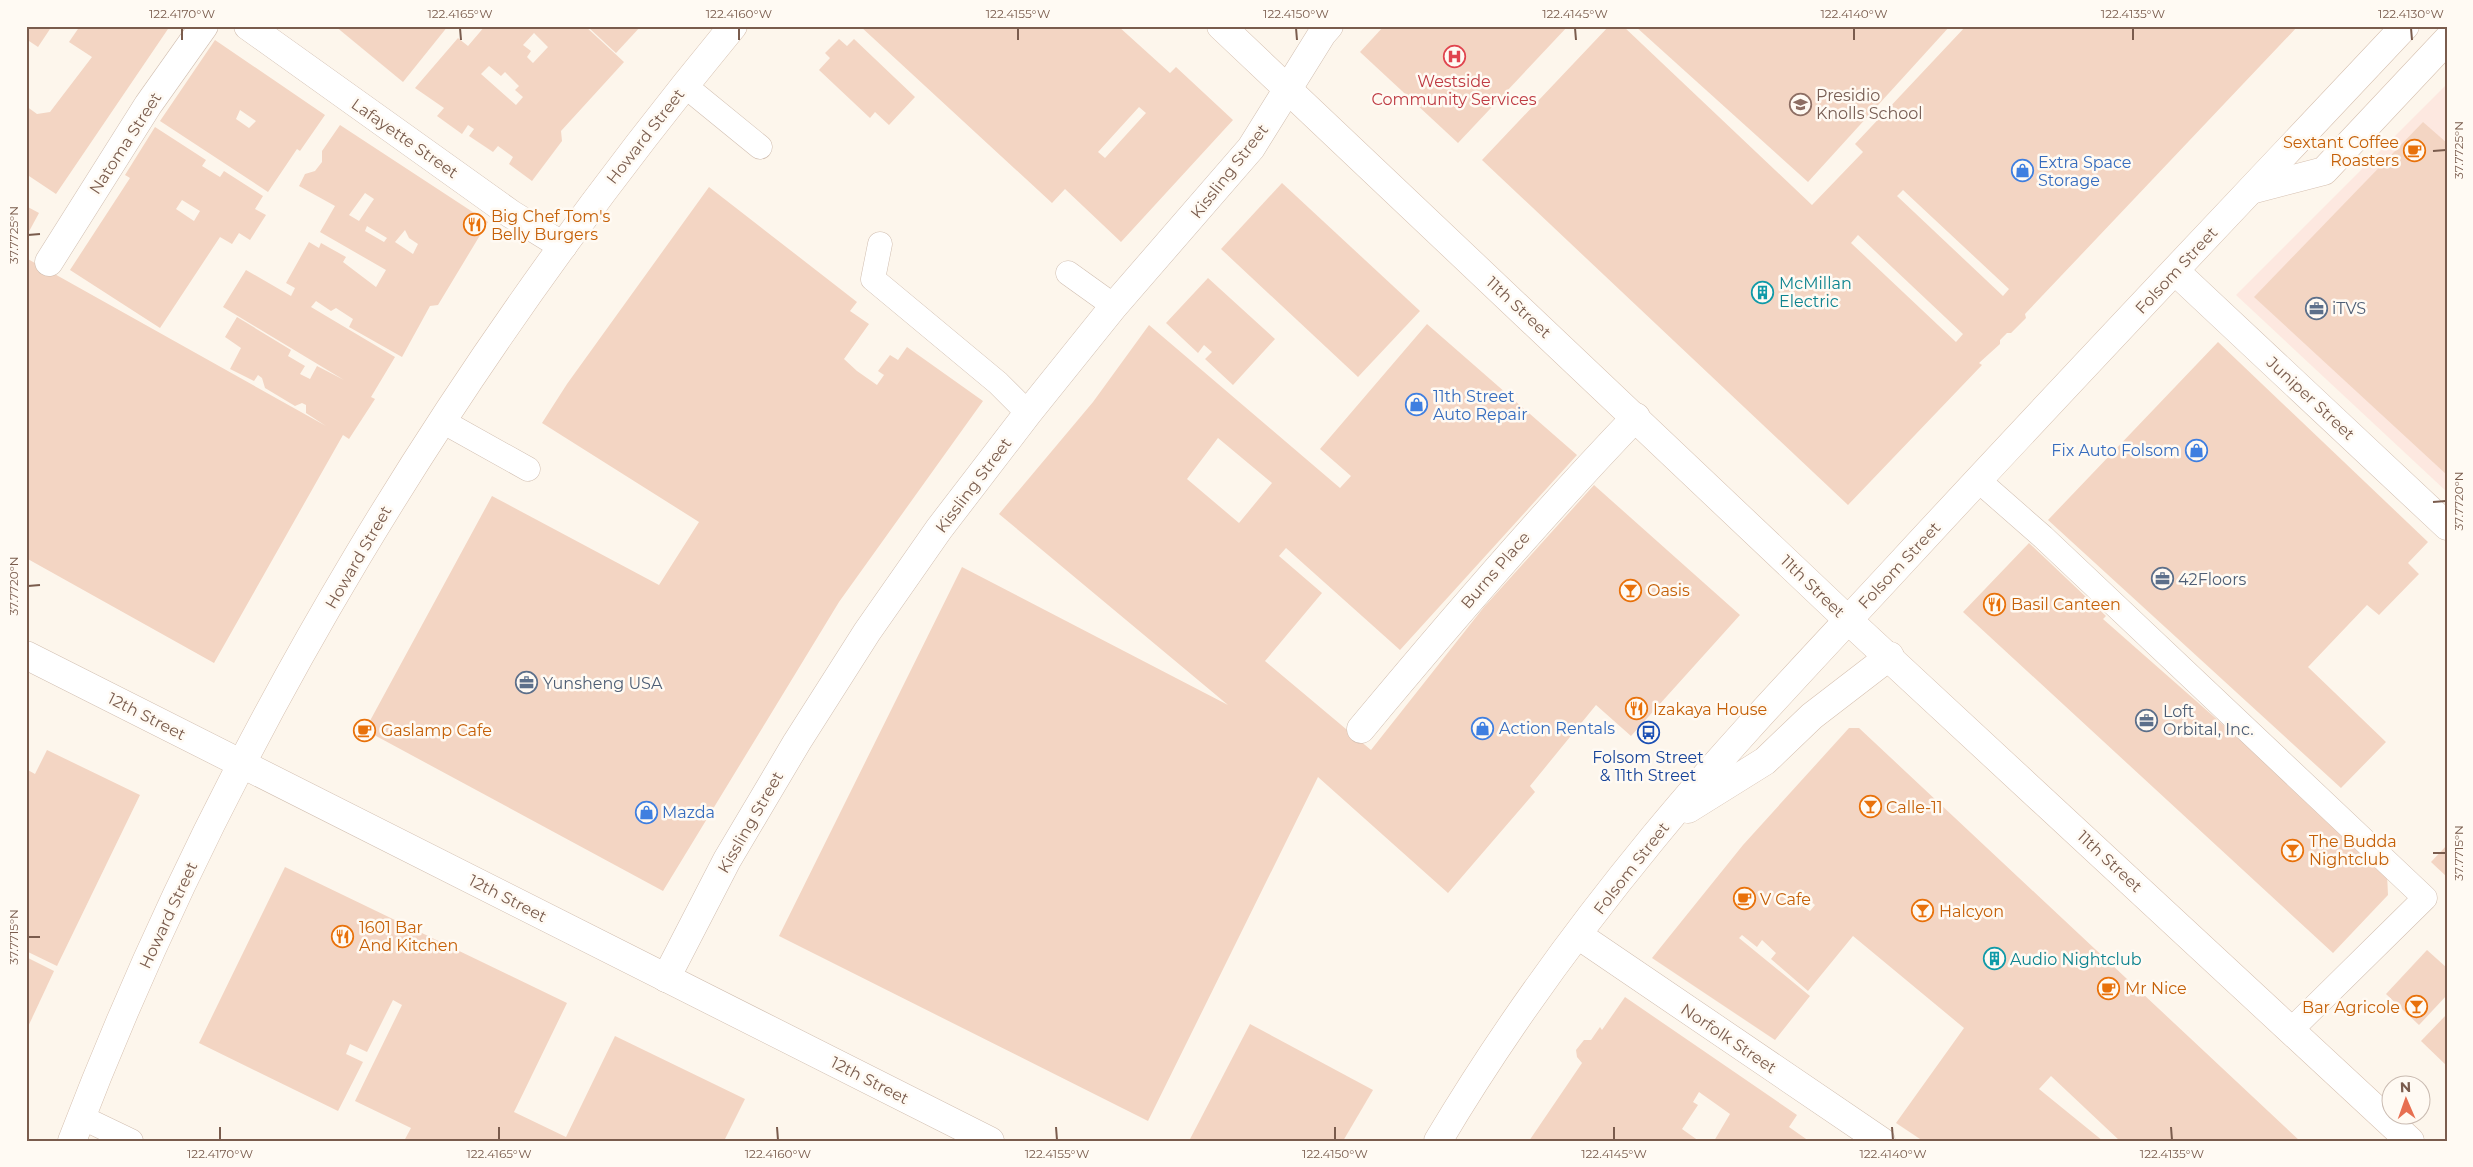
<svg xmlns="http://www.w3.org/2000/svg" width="2473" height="1167" font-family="Montserrat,sans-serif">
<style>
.commercial{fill:#fde8e0}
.building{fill:#f3d5c3;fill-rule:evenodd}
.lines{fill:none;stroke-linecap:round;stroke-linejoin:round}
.lane-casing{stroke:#d1beb0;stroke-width:25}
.street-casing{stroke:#d1beb0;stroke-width:29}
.secondary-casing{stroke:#d6c0b0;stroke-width:29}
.lane{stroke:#fff;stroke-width:24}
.street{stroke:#fff;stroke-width:28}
.secondary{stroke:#fff;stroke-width:28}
.ticks{fill:none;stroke:#7a5c4d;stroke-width:2}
.labels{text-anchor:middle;stroke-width:5;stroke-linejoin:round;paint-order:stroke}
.health-label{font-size:16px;fill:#be3a42;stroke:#fffaf3}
.education-label{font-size:16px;fill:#785e54;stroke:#fffaf3;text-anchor:start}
.street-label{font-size:16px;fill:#7a5c4d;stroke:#fffaf3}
.food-label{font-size:16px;fill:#c56008;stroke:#fffaf3;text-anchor:start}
.shop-label{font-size:16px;fill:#366cbe;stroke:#fffaf3;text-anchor:start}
.culture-label{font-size:16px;fill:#0d838f;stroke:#fffaf3;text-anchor:start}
.service-label{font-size:16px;fill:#4e5e75;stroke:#fffaf3;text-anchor:start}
.transit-label{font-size:16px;fill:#164399;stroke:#fffaf3}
.neatline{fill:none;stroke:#7a5c4d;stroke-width:2}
.ticks-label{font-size:12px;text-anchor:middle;fill:#7a5c4d}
</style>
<rect width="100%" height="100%" fill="#fdf6ec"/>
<!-- commercial -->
<polygon class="commercial" points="2447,84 2447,492 2236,295"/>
<!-- building -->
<g class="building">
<polygon points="26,26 52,26 38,47 26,39"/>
<polygon points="80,26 170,26 56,194 26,174 26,106 37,114 50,112 92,57 69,42"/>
<polygon points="335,26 448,26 403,82"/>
<path d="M485,26H585L624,62L561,131L562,141L532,181L509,164L513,157L498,146L493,152L469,136L474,129L468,125L462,134L437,116L444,108L415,88L458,38L468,46ZM534,33L548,47L533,63L527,57L531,51L523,45ZM489,66L501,76L505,72L519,86L515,90L523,97L516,105L481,74Z"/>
<polygon points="587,26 641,26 616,53"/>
<path d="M860,26H1118L1170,73L1176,67L1233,120L1121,242L1065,189L1052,203ZM1139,107L1146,113L1105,158L1098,152Z"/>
<polygon points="1384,26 1568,26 1458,143 1360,52"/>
<path d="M1609,26H1623L1812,205L1863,152L1855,144L1966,26H2298L2025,314L2026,318L2011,333H2007L2000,340V344L1979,363L1982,365L1848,505L1482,160ZM1903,190L2009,289L2003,296L1897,196ZM1858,235L1963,334L1956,342L1851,243Z"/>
<polygon points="1635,26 1950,26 1808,182"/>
<polygon points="839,39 847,46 854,39 915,97 889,125 875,112 870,118 819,70 830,58 825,53"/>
<path d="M215,40L325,115L300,151L297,149L268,192L160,121ZM240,110L256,121L249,128L236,119Z"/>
<polygon points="2423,122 2447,143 2447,475 2254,297"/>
<path d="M340,125L488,222L438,305L430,306L402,357L349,327L353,319L336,308L331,311L316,301L311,307L395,357L371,397L375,399L349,439L343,435L214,663L26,558V258L326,426L306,413V405L302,403L295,406L265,388L262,378L258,375L254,381L230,369L241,348L225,337L237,317L291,350L288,356L305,366L300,374L310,379L317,366L344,380L223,307L246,270L291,296L295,288L286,283L309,242L319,248L321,243L346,257L343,262L376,287L386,270L320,232L335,206L299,186L305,174L315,171L322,162V151ZM365,193L374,199L359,221L349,215ZM367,226L387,238L384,242L365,231ZM405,230L409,238L418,244L413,254L395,242Z"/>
<path d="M155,127L206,160L202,166L220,177L224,171L263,196L255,209L266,215L250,240L239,233L232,244L220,237L160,328L70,270L130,178L125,175ZM182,200L200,211L194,221L176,209Z"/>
<polygon points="1282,183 1420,311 1358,377 1221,249"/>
<polygon points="709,187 857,302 850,311 869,324 844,359 857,371 877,385 884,375 878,371 890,355 898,360 907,347 983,401 839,602 663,891 365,730 492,496 659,585 699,522 542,423 567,384"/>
<polygon points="26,206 39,213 26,237"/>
<polygon points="1208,278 1275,339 1233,385 1205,359 1212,352 1204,345 1198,353 1166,323"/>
<path d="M1427,324L1577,455L1400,650L1286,548L1279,556L1322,593L1265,661L1371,750L1484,607L1594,485L1740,615L1631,736L1596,705L1530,786L1535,792L1448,893L1318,777L1148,1121L779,936L962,567L1228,705L999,514L1093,402L1149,325L1340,488L1351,476L1320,449ZM1218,438L1272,483L1239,523L1187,479Z"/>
<polygon points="2218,342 2428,542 2408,563 2419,574 2379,615 2367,605 2308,667 2386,742 2341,788 2048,520"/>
<polygon points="2029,543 2106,616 2103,619 2262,759 2387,874 2388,895 2333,953 1963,612"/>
<path d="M1849,728H1859L2300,1141H2120L2051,1076L2039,1089L2103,1141H1923L1896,1123L1964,1028L1853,936L1808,991L1771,959L1776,953L1762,940L1757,947L1742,935L1739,938L1810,996L1775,1040L1652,958L1743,845ZM1799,891L1815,905L1810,911L1800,904Z"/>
<polygon points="47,750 140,795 57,966 26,951 26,769 35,774"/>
<polygon points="2447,845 2447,877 2431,862"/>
<polygon points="285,867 567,1003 514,1112 566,1137 615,1036 745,1099 724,1141 404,1141 411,1128 355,1101 402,1005 393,1000 367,1052 350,1044 346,1054 363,1062 338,1111 199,1043"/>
<polygon points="2427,950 2447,968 2447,995 2419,1025 2386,994"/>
<polygon points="26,957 54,971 26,1031"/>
<polygon points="1625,997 1797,1115 1789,1127 1809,1141 1714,1141 1730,1114 1699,1092 1693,1102 1698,1105 1682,1129 1699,1141 1529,1141 1582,1063 1577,1057 1576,1050 1584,1040 1591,1040 1600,1027 1602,1030"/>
<polygon points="2447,1014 2447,1066 2421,1041"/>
<polygon points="1250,1024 1373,1090 1343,1141 1189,1141"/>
</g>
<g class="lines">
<defs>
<g id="lane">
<polyline points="684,85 760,147"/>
<polyline points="880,244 873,279 998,383 1028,413"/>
<polyline points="1068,273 1114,306"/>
<polyline points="442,421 528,469"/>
<polyline points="1978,480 2043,537 2425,898 2291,1030"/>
<polyline points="81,1117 131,1141"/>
</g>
<g id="street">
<polyline points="248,26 511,214 563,246"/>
<polyline points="49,262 148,105 204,26"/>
<polyline points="2175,271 2447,526"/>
<polyline points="26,655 990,1141"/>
<path d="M1361,729C1450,622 1540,517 1636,417"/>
<polyline points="1578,935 1881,1141"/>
<polyline points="666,978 727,860 797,742 867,632 939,529 1028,413 1114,306 1251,148 1322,34 1329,26"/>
</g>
<g id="secondary">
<polyline points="1221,26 1847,619 2410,1141"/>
<polyline points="2251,190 2324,171 2447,40"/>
<polyline points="1688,809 1765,761 1812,716 1890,656"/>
<path d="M72,1141C227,735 457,361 733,26"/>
<path d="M1438,1141C1501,1035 1575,933 1653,838C1732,742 1818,653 1902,562C2068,382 2237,205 2405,26"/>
</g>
</defs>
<!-- lane casing -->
<use href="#lane" class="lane-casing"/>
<!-- street casing -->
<use href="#street" class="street-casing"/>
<!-- secondary casing -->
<use href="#secondary" class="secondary-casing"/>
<!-- lane -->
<use href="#lane" class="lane"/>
<!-- street -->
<use href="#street" class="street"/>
<!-- secondary -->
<use href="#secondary" class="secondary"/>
</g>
<!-- ticks -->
<path class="ticks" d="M182,28V40M460,28L461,40M739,28V40M1018,28V40M1296,28L1297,40M1575,28L1576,40M1854,28V40M2133,28V40M2411,28L2412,40M2433,151L2446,150M28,235L40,234M2433,502L2446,501M28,586L40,585M2433,853H2446M28,937H40M220,1127V1140M499,1127V1140M777,1127L778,1140M1056,1127L1057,1140M1335,1127V1140M1614,1127V1140M1892,1127L1893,1140M2171,1127L2172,1140"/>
<!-- icons -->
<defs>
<symbol id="hospital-ring" viewBox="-11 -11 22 22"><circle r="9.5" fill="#fffaf3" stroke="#e0444e" stroke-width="1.5"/><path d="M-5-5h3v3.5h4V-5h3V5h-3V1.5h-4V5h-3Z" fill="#e0444e"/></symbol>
<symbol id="school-ring" viewBox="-11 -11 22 22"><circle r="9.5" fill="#fffaf3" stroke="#8d6e63" stroke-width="1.5"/><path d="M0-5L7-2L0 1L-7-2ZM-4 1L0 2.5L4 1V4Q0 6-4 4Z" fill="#8d6e63"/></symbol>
<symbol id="cafe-ring" viewBox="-11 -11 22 22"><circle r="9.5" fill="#fffaf3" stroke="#e8710a" stroke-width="1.5"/><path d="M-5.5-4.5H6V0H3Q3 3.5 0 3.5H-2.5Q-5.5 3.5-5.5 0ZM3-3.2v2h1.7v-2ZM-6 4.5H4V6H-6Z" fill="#e8710a"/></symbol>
<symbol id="shop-ring" viewBox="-11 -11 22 22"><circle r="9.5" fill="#fffaf3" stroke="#3f7fe0" stroke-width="1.5"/><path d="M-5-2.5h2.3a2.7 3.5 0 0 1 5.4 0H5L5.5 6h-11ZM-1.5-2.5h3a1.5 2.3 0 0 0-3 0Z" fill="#3f7fe0"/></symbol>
<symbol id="restaurant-ring" viewBox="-11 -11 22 22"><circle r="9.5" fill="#fffaf3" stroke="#e8710a" stroke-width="1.5"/><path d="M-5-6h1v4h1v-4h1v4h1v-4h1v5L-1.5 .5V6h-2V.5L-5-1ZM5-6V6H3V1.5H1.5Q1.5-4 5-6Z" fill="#e8710a"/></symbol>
<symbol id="building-ring" viewBox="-11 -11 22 22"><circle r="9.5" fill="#fffaf3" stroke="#0f9aa8" stroke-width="1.5"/><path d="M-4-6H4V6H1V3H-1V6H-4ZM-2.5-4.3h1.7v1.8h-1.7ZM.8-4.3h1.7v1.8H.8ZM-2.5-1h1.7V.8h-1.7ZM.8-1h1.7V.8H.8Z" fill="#0f9aa8"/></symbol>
<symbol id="office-ring" viewBox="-11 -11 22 22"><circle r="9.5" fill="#fffaf3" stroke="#5c6f8a" stroke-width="1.5"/><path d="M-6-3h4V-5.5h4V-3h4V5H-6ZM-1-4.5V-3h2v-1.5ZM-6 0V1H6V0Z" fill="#5c6f8a"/></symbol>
<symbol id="bar-ring" viewBox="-11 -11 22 22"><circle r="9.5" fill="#fffaf3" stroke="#e8710a" stroke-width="1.5"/><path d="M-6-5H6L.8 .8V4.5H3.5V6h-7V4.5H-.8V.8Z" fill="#e8710a"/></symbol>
<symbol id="bus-ring" viewBox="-11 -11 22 22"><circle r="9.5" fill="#fffaf3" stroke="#1a4fb4" stroke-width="1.5"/><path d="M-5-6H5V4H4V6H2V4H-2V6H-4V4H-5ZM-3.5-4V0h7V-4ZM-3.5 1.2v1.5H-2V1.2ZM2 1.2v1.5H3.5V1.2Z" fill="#1a4fb4"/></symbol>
</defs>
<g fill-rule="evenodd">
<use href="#hospital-ring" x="1442" y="44" width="25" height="25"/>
<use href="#school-ring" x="1788" y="92" width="25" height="25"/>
<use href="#cafe-ring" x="2402" y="138" width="25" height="25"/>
<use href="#shop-ring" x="2010" y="158" width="25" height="25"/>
<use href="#restaurant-ring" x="462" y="212" width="25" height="25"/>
<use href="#building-ring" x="1750" y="280" width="25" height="25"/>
<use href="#office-ring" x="2304" y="296" width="25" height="25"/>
<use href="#shop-ring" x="1404" y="392" width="25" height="25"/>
<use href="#shop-ring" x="2184" y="438" width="25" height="25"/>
<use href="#office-ring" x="2150" y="566" width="25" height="25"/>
<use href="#bar-ring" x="1618" y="578" width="25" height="25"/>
<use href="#restaurant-ring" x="1982" y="592" width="25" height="25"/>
<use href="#office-ring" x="514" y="670" width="25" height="25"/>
<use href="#restaurant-ring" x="1624" y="696" width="25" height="25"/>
<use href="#office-ring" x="2134" y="708" width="25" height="25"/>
<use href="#shop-ring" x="1470" y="716" width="25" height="25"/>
<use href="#cafe-ring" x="352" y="718" width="25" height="25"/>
<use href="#bus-ring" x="1636" y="720" width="25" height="25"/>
<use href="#bar-ring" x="1858" y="794" width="25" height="25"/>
<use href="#shop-ring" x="634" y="800" width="25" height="25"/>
<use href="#bar-ring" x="2280" y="838" width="25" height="25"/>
<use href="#cafe-ring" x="1732" y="886" width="25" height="25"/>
<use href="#bar-ring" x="1910" y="898" width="25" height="25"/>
<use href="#restaurant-ring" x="330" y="924" width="25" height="25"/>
<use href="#building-ring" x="1982" y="946" width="25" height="25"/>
<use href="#cafe-ring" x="2096" y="976" width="25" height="25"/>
<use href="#bar-ring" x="2404" y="994" width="25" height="25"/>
</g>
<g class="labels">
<!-- health labels -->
<g class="health-label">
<text x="1454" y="87">Westside<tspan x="1454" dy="18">Community Services</tspan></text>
</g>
<!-- education labels -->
<g class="education-label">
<text x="1816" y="101">Presidio<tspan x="1816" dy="18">Knolls School</tspan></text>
</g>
<!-- street labels -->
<g class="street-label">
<text transform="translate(645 136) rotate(-52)" y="6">Howard Street</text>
<text transform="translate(405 138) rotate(35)" y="6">Lafayette Street</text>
<text transform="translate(125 143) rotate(-57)" y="6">Natoma Street</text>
<text transform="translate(1229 171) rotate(-52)" y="6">Kissling Street</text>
<text transform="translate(2176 270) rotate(-47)" y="6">Folsom Street</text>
<text transform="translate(1519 307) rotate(43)" y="6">11th Street</text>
<text transform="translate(2311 398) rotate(43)" y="6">Juniper Street</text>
<text transform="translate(973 485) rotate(-53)" y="6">Kissling Street</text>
<text transform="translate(358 557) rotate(-60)" y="6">Howard Street</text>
<text transform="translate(1899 565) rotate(-47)" y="6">Folsom Street</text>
<text transform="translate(1495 570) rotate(-49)" y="6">Burns Place</text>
<text transform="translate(1813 586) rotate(44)" y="6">11th Street</text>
<text transform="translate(147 716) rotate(27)" y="6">12th Street</text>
<text transform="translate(750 822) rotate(-60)" y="6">Kissling Street</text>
<text transform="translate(2110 861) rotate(43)" y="6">11th Street</text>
<text transform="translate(1631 868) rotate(-52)" y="6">Folsom Street</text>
<text transform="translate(508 898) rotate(27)" y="6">12th Street</text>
<text transform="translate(168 915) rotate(-65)" y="6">Howard Street</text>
<text transform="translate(1729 1038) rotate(34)" y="6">Norfolk Street</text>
<text transform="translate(870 1080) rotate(27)" y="6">12th Street</text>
</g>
<!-- food labels -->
<g class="food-label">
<text x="2399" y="148" text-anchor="end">Sextant Coffee<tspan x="2399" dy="18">Roasters</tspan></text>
<text x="491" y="222">Big Chef Tom's<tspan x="491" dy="18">Belly Burgers</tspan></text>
<text x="1647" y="596">Oasis</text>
<text x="2011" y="610">Basil Canteen</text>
<text x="1653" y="715">Izakaya House</text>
<text x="381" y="736">Gaslamp Cafe</text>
<text x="1886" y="813">Calle-11</text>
<text x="2309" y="847">The Budda<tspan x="2309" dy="18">Nightclub</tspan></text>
<text x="1760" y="905">V Cafe</text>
<text x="1939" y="917">Halcyon</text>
<text x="359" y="933">1601 Bar<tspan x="359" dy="18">And Kitchen</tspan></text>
<text x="2125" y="994">Mr Nice</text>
<text x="2400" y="1013" text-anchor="end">Bar Agricole</text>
</g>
<!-- shop labels -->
<g class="shop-label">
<text x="2038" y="168">Extra Space<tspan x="2038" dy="18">Storage</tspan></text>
<text x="1433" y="402">11th Street<tspan x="1433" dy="18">Auto Repair</tspan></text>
<text x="2180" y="456" text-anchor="end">Fix Auto Folsom</text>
<text x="1499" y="734">Action Rentals</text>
<text x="662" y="818">Mazda</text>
</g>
<!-- culture labels -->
<g class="culture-label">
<text x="1779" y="289">McMillan<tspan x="1779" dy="18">Electric</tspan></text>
<text x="2010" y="965">Audio Nightclub</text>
</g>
<!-- service labels -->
<g class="service-label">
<text x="2332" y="314">iTVS</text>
<text x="2178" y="585">42Floors</text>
<text x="543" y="689">Yunsheng USA</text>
<text x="2163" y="717">Loft<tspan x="2163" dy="18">Orbital, Inc.</tspan></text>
</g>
<!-- transit labels -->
<g class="transit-label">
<text x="1648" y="763">Folsom Street<tspan x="1648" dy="18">&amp; 11th Street</tspan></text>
</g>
</g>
<!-- border -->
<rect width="2473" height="1167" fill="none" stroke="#fffaf3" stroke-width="55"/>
<!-- north arrow -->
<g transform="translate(2406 1100) rotate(358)"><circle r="24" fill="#fffaf3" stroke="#cabbb1"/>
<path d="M0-4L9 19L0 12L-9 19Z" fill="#e76f51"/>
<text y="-8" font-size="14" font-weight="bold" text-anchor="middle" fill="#7a5c4d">N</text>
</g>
<rect x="28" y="28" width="2418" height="1112" class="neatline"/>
<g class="ticks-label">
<text x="182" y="18">122.4170°W</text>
<text x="460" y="18">122.4165°W</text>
<text x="739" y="18">122.4160°W</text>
<text x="1018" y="18">122.4155°W</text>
<text x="1296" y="18">122.4150°W</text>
<text x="1575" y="18">122.4145°W</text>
<text x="1854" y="18">122.4140°W</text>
<text x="2133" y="18">122.4135°W</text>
<text x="2411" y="18">122.4130°W</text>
<text transform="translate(2459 150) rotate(-90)" y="4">37.7725°N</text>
<text transform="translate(14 235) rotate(-90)" y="4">37.7725°N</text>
<text transform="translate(2459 501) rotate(-90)" y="4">37.7720°N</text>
<text transform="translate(14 586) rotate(-90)" y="4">37.7720°N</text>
<text transform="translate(2459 853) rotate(-90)" y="4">37.7715°N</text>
<text transform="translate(14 937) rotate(-90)" y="4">37.7715°N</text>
<text x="220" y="1158">122.4170°W</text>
<text x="499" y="1158">122.4165°W</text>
<text x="778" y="1158">122.4160°W</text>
<text x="1057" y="1158">122.4155°W</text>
<text x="1335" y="1158">122.4150°W</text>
<text x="1614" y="1158">122.4145°W</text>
<text x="1893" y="1158">122.4140°W</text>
<text x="2172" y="1158">122.4135°W</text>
</g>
</svg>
